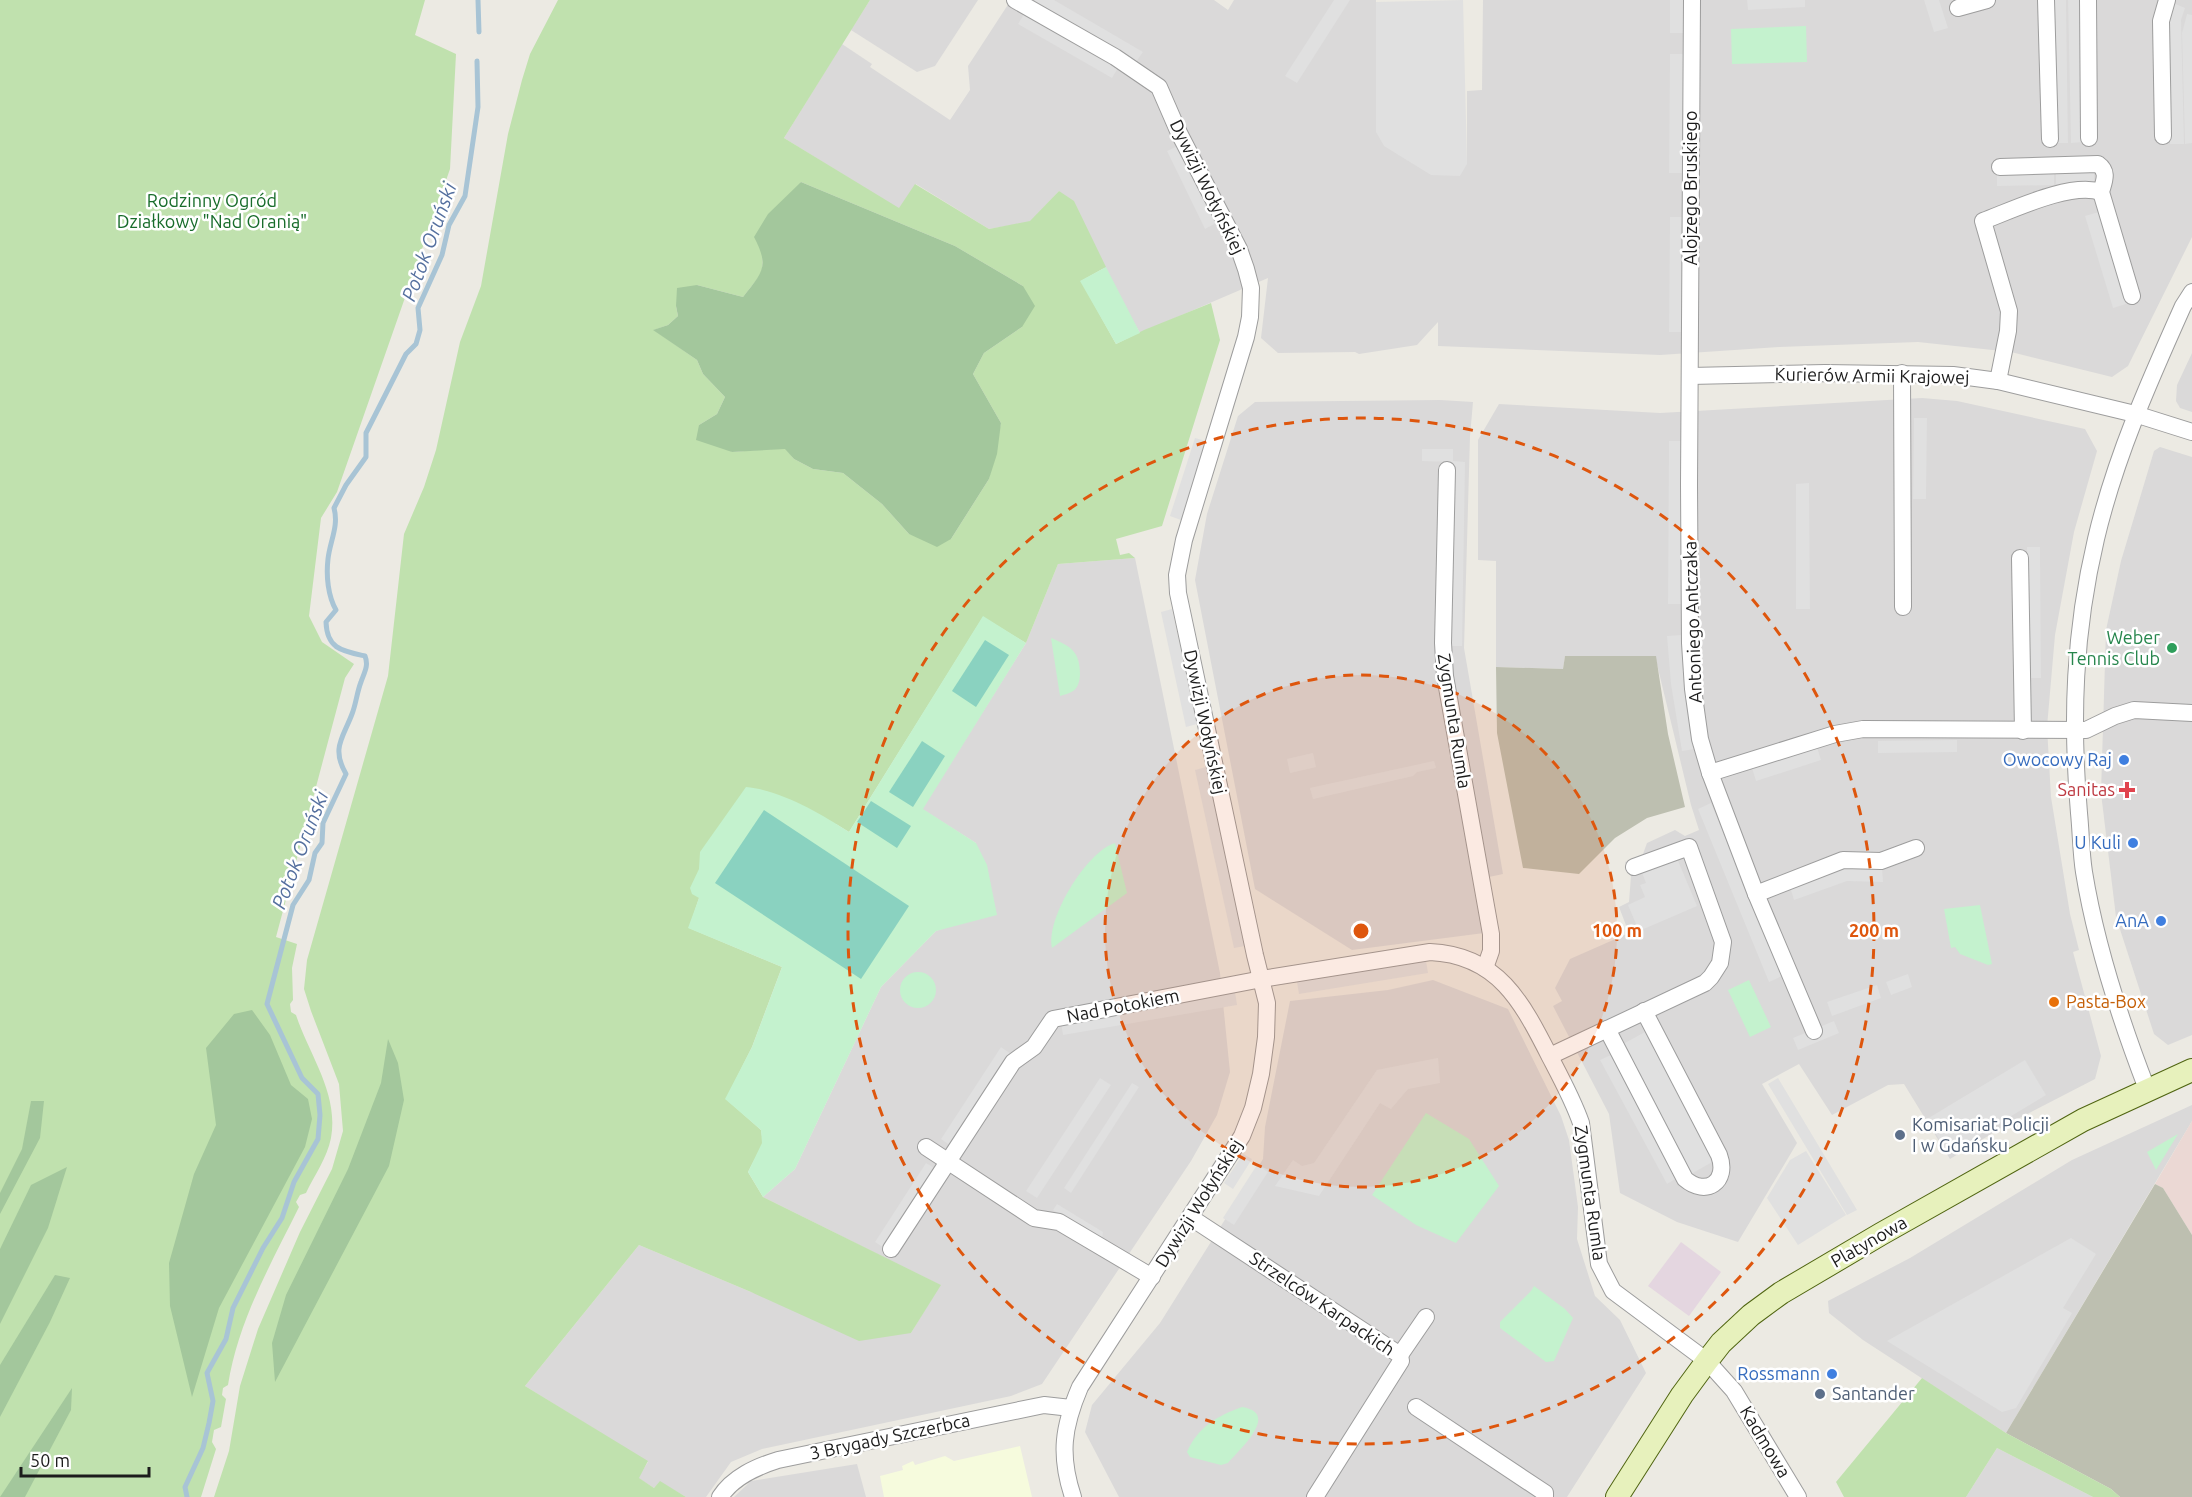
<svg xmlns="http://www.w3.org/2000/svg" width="2192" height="1497" font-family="Ubuntu,sans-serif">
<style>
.residential{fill:#dad9d9}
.commercial{fill:#ebd8d4}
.industrial{fill:#e4d6e0}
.education{fill:#f6fbdd}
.construction{fill:#bdbfb0}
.grass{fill:#c0e1ae;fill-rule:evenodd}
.forest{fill:#a3c79c}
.park{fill:#c4f2ce}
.pitch{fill:#8ad2c0}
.parking{fill:#e0e0e0}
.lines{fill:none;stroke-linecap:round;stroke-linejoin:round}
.stream{stroke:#a8c4d5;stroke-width:5}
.street-casing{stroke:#9d9d9d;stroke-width:18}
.secondary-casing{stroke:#506511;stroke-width:24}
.street{stroke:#fff;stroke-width:16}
.secondary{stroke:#e7f1bc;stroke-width:22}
.ring{fill:none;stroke:#de560d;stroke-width:3;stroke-dasharray:10 8}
.leisure-dot{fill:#2e9e5b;stroke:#fff;stroke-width:2}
.shop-dot{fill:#3f7fe0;stroke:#fff;stroke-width:2}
.health-dot{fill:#e0444e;stroke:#fff;stroke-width:2}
.food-dot{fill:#e8710a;stroke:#fff;stroke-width:2}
.service-dot{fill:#5c6f8a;stroke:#fff;stroke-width:2}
.labels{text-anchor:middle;stroke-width:5;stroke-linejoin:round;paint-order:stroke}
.street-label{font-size:18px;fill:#1c1c1c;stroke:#fff}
.park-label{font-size:18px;fill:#186c2b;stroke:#fff}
.leisure-label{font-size:18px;fill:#27864d;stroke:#fff;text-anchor:end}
.shop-label{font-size:18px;fill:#366cbe;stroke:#fff;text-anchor:end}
.health-label{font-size:18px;fill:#be3a42;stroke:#fff;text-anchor:end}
.food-label{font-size:18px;fill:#c56008;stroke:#fff;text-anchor:start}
.service-label{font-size:18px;fill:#4e5e75;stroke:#fff;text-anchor:start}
.water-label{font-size:20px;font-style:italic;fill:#55709f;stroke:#fff}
.centre{fill:#de560d;stroke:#fff;stroke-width:3}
.ring-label{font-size:18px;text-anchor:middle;font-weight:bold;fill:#de560d;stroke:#fff;stroke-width:5;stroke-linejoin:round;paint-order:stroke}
</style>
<rect width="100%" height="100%" fill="#eceae3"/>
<!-- residential -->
<g class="residential">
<polygon points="870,0 978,0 935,66 917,72 851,30"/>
<polygon points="1011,0 1214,0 1228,10 1234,0 1376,0 1376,132 1467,164 1467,91 1482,90 1483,0 2192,0 2192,237 2128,366 2112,377 2011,352 1918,342 1779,347 1660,355 1438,346 1438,322 1417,345 1359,354 1355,352 1278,353 1261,338 1268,278 1140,333 1059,191 1030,222 989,229 916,184 899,209 784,138 842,44 872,64 870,67 950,120 970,90 968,66"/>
<polygon points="2192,353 2192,412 2180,408 2176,401 2177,385"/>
<polygon points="1922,398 1957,401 2085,429 2097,451 2074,532 2055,635 2047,727 2051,797 2070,914 2079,950 2073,952 2101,1056 2095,1079 2006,1125 1950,1159 1904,1084 1888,1085 1832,1115 1799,1064 1762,1084 1797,1143 1738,1242 1677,1222 1620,1193 1609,1114 1553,1006 1562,1001 1555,988 1570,959 1629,933 1619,907 1629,902 1631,876 1625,862 1643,854 1647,843 1675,830 1685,836 1699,830 1691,805 1655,656 1565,656 1563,669 1496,667 1496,561 1478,560 1478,440 1499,404 1660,413"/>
<polygon points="1440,400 1473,402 1470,436 1464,648 1503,874 1489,877 1497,923 1492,932 1352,950 1255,889 1195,580 1207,514 1238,416 1255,402"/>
<polygon points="2160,447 2192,457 2192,1035 2168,1045 2154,1034 2116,917 2101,793 2106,630 2121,561 2154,451"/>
<polygon points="1135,558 1220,973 1230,1072 1217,1115 1191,1161 1042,1384 1011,1396 762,1449 731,1462 706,1497 686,1497 660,1482 654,1488 638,1478 648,1462 525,1386 639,1245 751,1292 911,1333 940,1285 763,1197 795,1169 881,987 936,931 950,926 976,843 922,809 1026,643 1058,564"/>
<polygon points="1433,980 1508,1009 1561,1116 1569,1140 1578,1207 1577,1239 1595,1296 1620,1320 1646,1373 1567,1497 1119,1497 1085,1432 1092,1405 1160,1323 1263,1159 1265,1127 1290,1001 1388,990"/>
<polygon points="2192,1105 2192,1121 2006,1433 1863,1340 1829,1313 1828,1301 1910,1258 2072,1160"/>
<polygon points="1997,1448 2093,1497 1966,1497"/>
<polygon points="857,1464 866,1497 734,1497 751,1481"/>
</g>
<!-- commercial -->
<polygon class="commercial" points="2192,1121 2192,1235 2163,1188 2155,1184"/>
<!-- industrial -->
<polygon class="industrial" points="1681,1242 1721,1272 1689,1316 1648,1286"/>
<!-- education -->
<polygon class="education" points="1020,1446 1032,1497 884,1497 880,1476 903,1470 902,1466 913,1461 915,1465 945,1456 954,1461"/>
<!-- construction -->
<g class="construction">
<polygon points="1565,656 1656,656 1668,734 1685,807 1647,818 1615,838 1579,874 1523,868 1497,733 1496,667 1563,669"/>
<polygon points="2155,1184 2163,1188 2192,1235 2192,1497 2120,1497 2111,1489 2006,1433"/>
</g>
<!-- grass -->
<g class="grass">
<path d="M0,0H425L415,35L456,54L450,169L337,492L321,518L309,616L322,642L354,664L345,678L276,937L297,944L292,968L293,1000L290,1004L291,1012L296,1015C309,1055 339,1093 331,1138C327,1158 314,1176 306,1193L300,1195L296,1202L299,1207C271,1264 238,1321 228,1385L223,1388L222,1395L226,1399L221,1427L214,1430L212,1442L216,1449L201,1497H0Z"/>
<path d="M558,0H870L784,138L899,208L915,184L989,229L1030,221L1059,191L1074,201L1106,267L1081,281L1116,344L1144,330L1211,303L1220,340L1162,526L1116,539L1120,555L1129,553L1135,558L1058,564L1026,643L983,617L849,832L836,824L699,898L689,928L782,967L752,1047L726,1099L761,1130L763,1143L748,1172L763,1197L941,1285L911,1333L859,1341L751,1292L639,1245L525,1386L648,1461L639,1478L654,1488L660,1481L686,1497H214L229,1451L240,1386L258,1329L300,1232L332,1169L343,1131L339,1084L311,1011L304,989L307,960L388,676L404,534L424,487L436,450L460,342L481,286L508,134L522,80L530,54ZM801,182L955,246L1023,286L1022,327L984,353L973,374L1001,423L989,479L951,539L909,534L882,504L843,473L813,469L794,459L785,448L732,452L699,425L717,414L725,397L703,374L697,360L654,330L668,325L678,316L676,306L697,285L743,297L762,273L763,254Z"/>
<polygon points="1922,1378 2006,1433 2111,1489 2120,1497 2093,1497 1997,1448 1966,1497 1844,1497 1836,1482"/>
</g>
<!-- forest -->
<g class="forest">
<path d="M801,182L955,246L1023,286L1035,306L1022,327L984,353L973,374L1001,423L997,454L989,479L951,539L937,547L909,534L882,504L843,473L813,469L794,459L785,449L732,452L696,440L699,425L717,414L725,397L703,374L697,360L653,330L668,325L678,316L676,306L677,288L697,285L743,297C762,273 770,267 754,237L768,214Z"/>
<polygon points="252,1010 270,1035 291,1085 308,1099 312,1119 305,1147 219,1308 192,1397 170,1306 169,1263 194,1174 216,1125 206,1048 234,1014"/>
<polygon points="388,1039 398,1063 404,1100 389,1166 275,1382 272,1343 286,1295 348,1169 381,1083"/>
<polygon points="31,1101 44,1101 40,1138 0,1214 0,1193 22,1149"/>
<polygon points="67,1167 48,1228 0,1324 0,1249 31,1185"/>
<polygon points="55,1275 70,1278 50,1322 0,1417 0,1365"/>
<polygon points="72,1388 71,1410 25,1497 0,1497"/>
</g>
<!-- park -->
<g class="park">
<polygon points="1806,26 1807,62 1732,64 1731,29"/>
<polygon points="1106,267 1140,333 1116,344 1080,281"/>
<path d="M983,616L1026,643L923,809L976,843L987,865L997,915L936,931L881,987L795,1169L763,1197L748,1172L762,1143L761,1130L725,1099L752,1047L782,967L688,928L699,898L692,894L690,888L699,869L700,852L746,787C780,790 820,813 849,832Z"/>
<path d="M1051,638C1071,646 1080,652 1080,674C1080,680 1078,688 1073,691C1070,693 1064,695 1060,696Z"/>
<path d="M1115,843L1127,893L1052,948C1045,919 1087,851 1115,843Z"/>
<polygon points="1980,905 1992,964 1988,965 1960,954 1955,947 1951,948 1944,909"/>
<circle cx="918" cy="990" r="18"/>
<polygon points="1749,980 1771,1027 1750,1037 1728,990"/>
<polygon points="1426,1113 1469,1139 1499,1186 1456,1243 1416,1225 1372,1195"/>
<polygon points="2178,1134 2156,1170 2147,1152"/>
<polygon points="1534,1286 1565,1309 1573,1318 1554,1361 1546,1362 1500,1328 1500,1322 1531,1291"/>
<path d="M1242,1407C1281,1413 1239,1450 1228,1463L1221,1465L1190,1457L1187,1452C1198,1427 1217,1416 1242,1407Z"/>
</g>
<!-- pitch -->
<g class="pitch">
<polygon points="985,640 1009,655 976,707 952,691"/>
<polygon points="922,741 945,756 913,807 889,792"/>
<polygon points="871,801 911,826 897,848 857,822"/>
<polygon points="764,810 909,906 861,979 715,883"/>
</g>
<!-- parking -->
<g class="parking">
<polygon points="1035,0 1054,0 1143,52 1136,62 1034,2"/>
<polygon points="1334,0 1350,0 1297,83 1285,76"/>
<polygon points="1463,0 1467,164 1460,176 1431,175 1384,146 1376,132 1376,2"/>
<polygon points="1670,0 1684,0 1683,33 1670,33"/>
<polygon points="1747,0 1805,0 1805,7 1748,10"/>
<polygon points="1924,0 1939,0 1948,28 1934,32"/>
<polygon points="2053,0 2066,0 2068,143 2056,143"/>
<polygon points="2068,0 2080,0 2083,142 2071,143"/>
<polygon points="2173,3 2185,8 2181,20 2184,144 2170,144 2169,21"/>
<polygon points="1024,14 1118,68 1112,78 1018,24"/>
<polygon points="2187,14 2192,15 2192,143 2185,144 2182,33"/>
<polygon points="1670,54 1683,54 1683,173 1669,173"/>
<polygon points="1178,146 1216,223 1205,229 1167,151"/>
<polygon points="2094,172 2094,183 2056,184 2056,173"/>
<polygon points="2054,173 2054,185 1997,186 1997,174"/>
<polygon points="2099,212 2129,303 2113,308 2085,216"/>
<polygon points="1670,217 1683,217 1683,332 1669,332"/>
<polygon points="1914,418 1927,418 1926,499 1913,499"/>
<polygon points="1195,438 1206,441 1181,520 1170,516"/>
<polygon points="1669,441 1682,441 1682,604 1668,604"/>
<polygon points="1422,449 1453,449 1453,461 1465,462 1462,646 1449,646 1453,462 1422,461"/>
<polygon points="1809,483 1810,609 1796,609 1796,484"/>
<polygon points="2027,547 2040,547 2041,678 2028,678"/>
<polygon points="1172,609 1197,724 1186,727 1161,612"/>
<polygon points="1682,635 1685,691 1695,749 1682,751 1671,684 1667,636"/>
<polygon points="1957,740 1957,752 1878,753 1878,741"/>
<polygon points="1817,747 1821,760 1756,781 1752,768"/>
<polygon points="1313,753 1316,767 1290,773 1287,759"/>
<polygon points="1434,761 1436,768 1417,772 1413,776 1313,799 1310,788"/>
<polygon points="1206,767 1245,946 1234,948 1195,770"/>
<polygon points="1711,803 1782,976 1769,982 1698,809"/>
<polygon points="1676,856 1697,906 1639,931 1628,905 1645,897 1640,885 1646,883 1641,870"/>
<polygon points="1846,867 1882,868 1883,882 1847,881 1794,900 1790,887"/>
<polygon points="1426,961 1428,973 1299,994 1297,982"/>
<polygon points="1908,974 1912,987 1891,995 1886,982"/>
<polygon points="1877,985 1881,998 1832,1016 1827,1002"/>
<polygon points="1235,992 1237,1005 1063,1035 1061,1023"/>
<polygon points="1834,1021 1839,1033 1798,1050 1793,1038"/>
<polygon points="1645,1032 1714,1161 1691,1174 1623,1044"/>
<polygon points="1001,1047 1011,1054 951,1146 941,1139"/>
<polygon points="1611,1055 1677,1178 1667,1184 1600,1060"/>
<polygon points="1438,1058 1440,1083 1408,1089 1391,1109 1380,1103 1319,1196 1275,1186 1293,1160 1302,1166 1314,1163 1377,1070"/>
<polygon points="2025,1060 2046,1095 1948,1154 1927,1119"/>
<polygon points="1100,1078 1111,1085 1037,1198 1026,1191"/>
<polygon points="1778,1078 1857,1210 1847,1215 1768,1084"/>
<polygon points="1132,1083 1139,1087 1071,1193 1064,1188"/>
<polygon points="1806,1151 1846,1215 1798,1245 1767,1198 1790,1160"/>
<polygon points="1243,1154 1252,1159 1233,1189 1224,1183"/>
<polygon points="926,1163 936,1169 884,1248 875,1242"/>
<polygon points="1257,1165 1268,1172 1234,1225 1223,1218"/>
<polygon points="1057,1204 1103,1232 1102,1240 1053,1210"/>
<polygon points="2071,1238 2096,1254 2063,1308 2072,1313 2016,1408 2002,1412 1887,1341"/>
</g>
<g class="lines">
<!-- stream -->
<g class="stream">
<polyline points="478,0 479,32"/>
<path d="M187,1497L185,1487L203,1448L209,1423L213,1401L207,1373L226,1339L233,1308L263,1248L282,1218L294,1182L318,1139L320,1115L318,1094L302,1078L267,1004L293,905L309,880L315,853L322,843L323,823L346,774C331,748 343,738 352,714C356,704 357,692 361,682C364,673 369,666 365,656C342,651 327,649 326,622L336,610C328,596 326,576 328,559C330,541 339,526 334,508L346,485L366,457V433L406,354L416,344L420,330L418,308L442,255L449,225L465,196L478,107L477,61"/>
</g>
<defs>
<g id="street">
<path d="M1015,0L1115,57L1159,87L1179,133L1239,249L1246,269L1251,288L1250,317L1246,337L1184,540L1177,575L1178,593L1255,955L1267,1003L1266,1037L1261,1074L1253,1108L1242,1136L1080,1387C1063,1427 1059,1455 1073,1497"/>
<polyline points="1692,0 1689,485 1690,643 1693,689 1700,739 1710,773 1756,894 1814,1031"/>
<polyline points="2046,0 2050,139"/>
<polyline points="2088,0 2089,138"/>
<polyline points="1958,8 1987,0"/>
<polyline points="2163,136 2161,21 2167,0"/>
<path d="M2000,167L2098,164C2109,172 2104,181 2101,192L2132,296"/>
<polyline points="1902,373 1903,607"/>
<polyline points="1690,376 1825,373 1953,375 1998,381 2135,414 2192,432"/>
<path d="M1998,381L2008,331L2009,311L1983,221C2015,209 2070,182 2101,192"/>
<polyline points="1447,470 1443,643 1445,676 1491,934 1491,951 1485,968"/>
<polyline points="2020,558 2023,731"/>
<polyline points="1710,773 1835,734 1863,729 2086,730 2115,716 2134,710 2192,713"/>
<polyline points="1756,894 1843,860 1881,861 1916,848"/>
<path d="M1607,1029L1685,1179C1706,1197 1729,1182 1719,1155L1644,1011"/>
<polyline points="1550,1056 1705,983 1711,977 1720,963 1723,942 1689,847 1634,867"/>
<path d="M2147,1089C2120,1019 2096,946 2084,872C2081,853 2081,833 2079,813C2071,719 2074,632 2096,539C2115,458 2149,382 2183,306L2192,292"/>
<polyline points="926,1147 1034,1218 1059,1222 1152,1277"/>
<polyline points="1190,1217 1400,1355 1401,1361 1315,1497"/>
<path d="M891,1249L1013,1062L1034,1047L1053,1019L1262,979L1430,952C1498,955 1522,1002 1550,1057C1561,1078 1573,1100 1581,1123L1599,1264L1613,1291L1707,1361L1734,1391L1798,1497"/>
<polyline points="1400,1355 1426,1317"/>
<polyline points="1416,1407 1545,1493 1545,1497"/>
<path d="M720,1497C733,1477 756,1467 778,1460L1044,1405L1071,1408"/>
</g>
<polyline id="secondary" points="1617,1497 1682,1395 1707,1361 1721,1343 1751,1315 1781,1293 1881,1234 2083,1120 2192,1070"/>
</defs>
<!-- street casing -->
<use href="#street" class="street-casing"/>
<!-- secondary casing -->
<use href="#secondary" class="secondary-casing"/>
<!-- street -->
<use href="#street" class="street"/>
<!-- secondary -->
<use href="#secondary" class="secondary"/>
</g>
<!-- distance rings -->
<circle cx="1361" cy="931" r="256" fill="#de560d" fill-opacity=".12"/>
<g class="ring">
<circle cx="1361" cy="931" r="256"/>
<circle cx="1361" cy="931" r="513"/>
</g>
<!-- markers -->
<circle class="leisure-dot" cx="2172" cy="648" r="6"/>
<g class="shop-dot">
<circle cx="2124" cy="760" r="6"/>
<circle cx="2133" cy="843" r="6"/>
<circle cx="2161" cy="921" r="6"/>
<circle cx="1832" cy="1374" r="6"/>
</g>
<path class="health-dot" d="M2124 781h6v6h6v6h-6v6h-6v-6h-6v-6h6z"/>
<circle class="food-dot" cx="2054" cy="1002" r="6"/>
<g class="service-dot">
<circle cx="1900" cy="1135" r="6"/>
<circle cx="1820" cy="1394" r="6"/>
</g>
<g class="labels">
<!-- street labels -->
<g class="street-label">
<text transform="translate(1207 187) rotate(64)" y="6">Dywizji Wołyńskiej</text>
<text transform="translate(1691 188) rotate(-90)" y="6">Alojzego Bruskiego</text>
<text transform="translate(1872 376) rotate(1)" y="6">Kurierów Armii Krajowej</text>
<text transform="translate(1693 622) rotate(-92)" y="6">Antoniego Antczaka</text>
<text transform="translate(1454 721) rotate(81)" y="6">Zygmunta Rumla</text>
<text transform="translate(1205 722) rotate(78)" y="6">Dywizji Wołyńskiej</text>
<text transform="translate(1123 1006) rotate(-11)" y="6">Nad Potokiem</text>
<text transform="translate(1590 1193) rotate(82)" y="6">Zygmunta Rumla</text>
<text transform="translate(1199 1203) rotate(-58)" y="6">Dywizji Wołyńskiej</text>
<text transform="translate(1869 1242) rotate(-30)" y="6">Platynowa</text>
<text transform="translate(1322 1304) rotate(34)" y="6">Strzelców Karpackich</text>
<text transform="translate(890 1437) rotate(-12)" y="6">3 Brygady Szczerbca</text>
<text transform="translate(1765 1442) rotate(59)" y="6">Kadmowa</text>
</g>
<!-- park labels -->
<g class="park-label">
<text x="212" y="207">Rodzinny Ogród<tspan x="212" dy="21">Działkowy "Nad Oranią"</tspan></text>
</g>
<!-- leisure labels -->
<g class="leisure-label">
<text x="2160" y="644">Weber<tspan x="2160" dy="21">Tennis Club</tspan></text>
</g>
<!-- shop labels -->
<g class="shop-label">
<text x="2112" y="766">Owocowy Raj</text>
<text x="2121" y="849">U Kuli</text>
<text x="2149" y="927">AnA</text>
<text x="1820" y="1380">Rossmann</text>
</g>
<!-- health labels -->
<g class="health-label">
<text x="2115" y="796">Sanitas</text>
</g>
<!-- food labels -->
<g class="food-label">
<text x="2066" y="1008">Pasta-Box</text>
</g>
<!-- service labels -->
<g class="service-label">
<text x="1912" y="1131">Komisariat Policji<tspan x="1912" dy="21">I w Gdańsku</tspan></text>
<text x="1832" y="1400">Santander</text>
</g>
<!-- water labels -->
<g class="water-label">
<text transform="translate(429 242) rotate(-70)" y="7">Potok Oruński</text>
<text transform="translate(300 850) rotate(-69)" y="7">Potok Oruński</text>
</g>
</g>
<circle cx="1361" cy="931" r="9" class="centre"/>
<g class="ring-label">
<text x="1617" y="937">100 m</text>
<text x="1874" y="937">200 m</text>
</g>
<!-- scale -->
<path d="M21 1467v9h128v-9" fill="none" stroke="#1c1c1c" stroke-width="3"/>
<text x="30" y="1467" font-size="18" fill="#1c1c1c" stroke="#ffffff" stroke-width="4.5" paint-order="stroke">50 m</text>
</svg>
